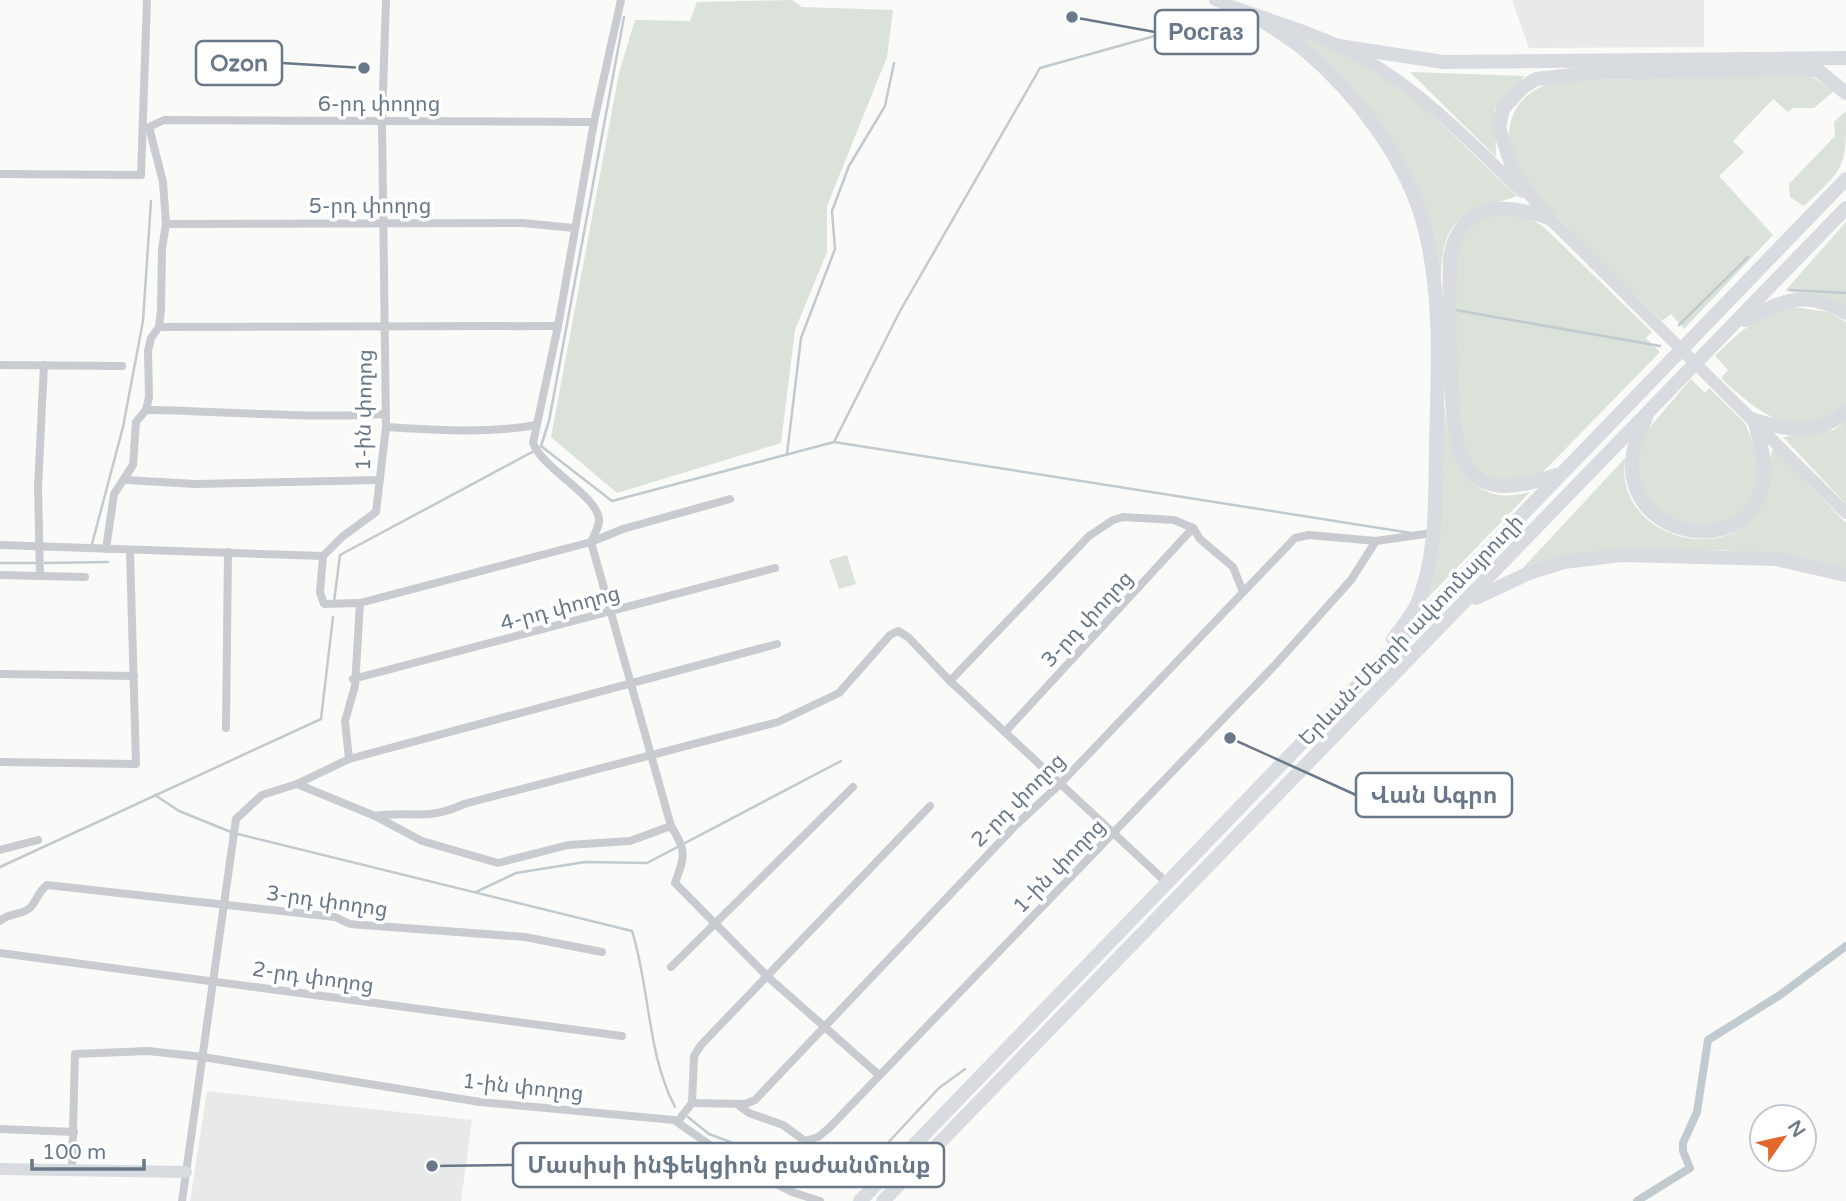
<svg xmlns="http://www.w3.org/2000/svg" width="1846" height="1201" font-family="'Varela Round','Noto Sans Armenian',sans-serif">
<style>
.built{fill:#e8e9e9}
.green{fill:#dbe2d9}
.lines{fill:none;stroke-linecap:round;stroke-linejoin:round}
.stream{stroke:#c1cacf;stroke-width:2.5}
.canal{stroke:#c1cacf;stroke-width:8}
.street{stroke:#c8cbcf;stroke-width:8}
.secondary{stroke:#d8dce0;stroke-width:12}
.primary{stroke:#d8dce0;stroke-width:12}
.highway{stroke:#d8dce0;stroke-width:14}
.labels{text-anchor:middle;stroke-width:7;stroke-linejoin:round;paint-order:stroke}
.street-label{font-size:21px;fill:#697889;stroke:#fff}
.leader{fill:none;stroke:#697889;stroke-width:2.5}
.callout-dot{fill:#697889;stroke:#fff;stroke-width:2.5}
.callout{fill:#fff;stroke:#697889;stroke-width:2.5}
.callout-label{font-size:23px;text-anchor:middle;font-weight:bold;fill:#697889}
</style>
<rect width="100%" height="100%" fill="#fafaf8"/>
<!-- built -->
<g class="built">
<polygon points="1512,0 1704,0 1704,47 1529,48"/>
<polygon points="207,1091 472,1120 461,1201 190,1201"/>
</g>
<!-- green -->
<g class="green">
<polygon points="792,0 802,7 893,10 887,57 827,206 827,252 795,330 781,443 617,493 551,437 619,73 635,20 690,21 697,2"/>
<path d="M1287,30L1352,55L1403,87L1517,196C1493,206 1468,204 1452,228C1436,252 1442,297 1442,324C1442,381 1435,519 1530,492L1417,609L1428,578L1435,291L1404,169Z"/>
<polygon points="1410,72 1525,76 1495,109 1496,157"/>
<path d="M1803,75L1816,79L1834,91L1814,108H1793L1788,112L1773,99L1733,141L1744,152L1719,176L1773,235L1684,329L1671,314L1662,321C1624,285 1587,249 1551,211C1540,199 1523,184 1517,169C1499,127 1512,94 1556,81Z"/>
<path d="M1846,111C1846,167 1846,167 1804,206L1790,197L1789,184L1835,136L1834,122Z"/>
<polygon points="1489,214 1530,218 1545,228 1652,332 1646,338 1660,352 1540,475 1499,481 1474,469 1466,455 1454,393 1455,258 1465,227"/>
<polygon points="1846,222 1846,306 1825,296 1785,291"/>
<path d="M1794,307L1828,312L1846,322V405C1802,450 1756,411 1721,378L1728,370L1715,356C1739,331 1761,313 1794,307Z"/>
<polygon points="1691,379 1705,393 1709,388 1745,423 1760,460 1757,491 1739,515 1724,523 1696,528 1658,512 1642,489 1636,459 1643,435"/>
<polygon points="1846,420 1846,504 1783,437 1834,430"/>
<path d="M1773,447L1846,523V569L1804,559L1725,550L1566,555L1522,569L1626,457C1610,529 1715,568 1755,514C1769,496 1767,468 1773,447Z"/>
<polygon points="847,555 856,584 839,589 829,560"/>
</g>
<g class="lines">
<!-- stream -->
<g class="stream">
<polyline points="1790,290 1846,293"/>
<polyline points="1455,310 1660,346"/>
<polyline points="1679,325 1748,257"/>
<polyline points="834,442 1411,533"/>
<polyline points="541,446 612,501 834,442 900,311 1040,68 1187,27"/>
<polyline points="541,446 549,421 624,17"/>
<polyline points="787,454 801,338 835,249 832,211 849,166 885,106 894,63"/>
<polyline points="92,544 123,427 143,321 151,201"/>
<polyline points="0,563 38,563"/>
<polyline points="45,563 108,562"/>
<polyline points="334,602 340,555 536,450"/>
<polyline points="155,795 179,811 231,832"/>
<path d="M238,834L632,931C650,988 647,1054 675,1107"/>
<polyline points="0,867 321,719 333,617"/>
<polyline points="476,892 516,873 585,862 647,863 841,761"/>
<polyline points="688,1117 709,1134 749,1149 819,1172 850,1173 884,1147 939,1088 965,1069"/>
</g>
<!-- canal -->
<polyline class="canal" points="1637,1201 1690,1168 1683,1151 1683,1143 1697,1112 1708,1040 1780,995 1846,946"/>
<!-- street -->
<g class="street">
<path d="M621,0L594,122L558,326L533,443C543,470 601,497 599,522C598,528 594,536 591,542L671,826C687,851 685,856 675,883L768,977L879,1075"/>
<polyline points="0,174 141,175 147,0"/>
<polyline points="166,224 523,223 574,228"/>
<polyline points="159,327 558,326"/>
<polyline points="0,365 122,366"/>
<path d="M146,410C226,411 306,419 385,414"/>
<path d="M386,427C435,430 487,434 536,425"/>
<polyline points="126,480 195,484 380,480"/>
<polyline points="1193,528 1200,539 1233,567 1243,592"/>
<polyline points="0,545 323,556 342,537 376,512 386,427 382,122 386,0"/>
<polyline points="106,549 114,494 133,465 136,422 146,410 149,397 148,351 151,338 159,327 161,310 162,249 166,224 163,182 149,127 164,120 594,122"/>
<polyline points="323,556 320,592 324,604 360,603 591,542 623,529 730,499"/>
<polyline points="0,575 85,577"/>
<polyline points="40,576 38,487 44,365"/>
<polyline points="0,674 134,676"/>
<polyline points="353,679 775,568"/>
<polyline points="950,681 1089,536 1113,520 1123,517 1174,520 1193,528"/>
<polyline points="226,728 228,552"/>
<polyline points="1005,732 1193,528"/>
<polyline points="349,759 345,721 355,686 360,603"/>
<polyline points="0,762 136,764 130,551"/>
<polyline points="297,784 375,816 422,841 498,863 568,845 630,841 671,826"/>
<path d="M375,816C412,810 425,822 464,804L778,722L839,693L890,635L898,631L908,637L950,681L1166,882"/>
<polyline points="0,850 38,840"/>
<path d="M0,921C9,912 22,916 31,907C37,900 38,892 47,885L335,917L350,924L525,937L602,952"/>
<polyline points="0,953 622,1036"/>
<polyline points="671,967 853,787"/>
<polyline points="692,1103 745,1104 755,1100 1016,825 1060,784 1295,538 1309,535 1376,541 1432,533"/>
<polyline points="692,1103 694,1056 701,1045 930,806"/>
<polyline points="737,1104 749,1113 783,1125 805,1141 818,1137 829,1128 1275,665 1351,580 1376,541"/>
<polyline points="678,1121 692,1103"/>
<polyline points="0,1129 74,1132"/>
<polyline points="72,1170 75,1054 148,1051 203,1057 480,1102 674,1120 743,1168 792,1192 820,1201"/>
<polyline points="182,1201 236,819 262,795 297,784 349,759 777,644"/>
</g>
<!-- secondary -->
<polyline class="secondary" points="0,1169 186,1172"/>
<!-- primary -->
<g class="primary">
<path d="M1215,0C1256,16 1300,27 1340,46C1411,80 1467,138 1522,192"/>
<polyline points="1543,212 1846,513"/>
</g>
<!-- highway -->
<g class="highway">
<path d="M1254,15C1271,27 1290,38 1306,51C1358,96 1409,163 1425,230C1442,298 1438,372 1436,442C1435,495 1438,554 1417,604C1411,617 1401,628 1393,639"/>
<polyline points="1339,46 1443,62 1846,58"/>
<path d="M1549,218C1504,203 1461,200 1450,257C1449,298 1449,339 1451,380C1454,460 1462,509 1556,475"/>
<polyline points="1550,219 1515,175 1499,128 1503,109 1521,89 1536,79 1591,73 1800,69 1819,71 1846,93"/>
<path d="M1745,320C1784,300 1805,289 1846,313"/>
<path d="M1646,418C1641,429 1634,442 1633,454C1619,542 1760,564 1764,472C1765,454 1758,437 1754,420"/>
<path d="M1754,420C1786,430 1818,437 1846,411"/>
<polyline points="1476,598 1529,573 1564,562 1621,555 1776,559 1846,575"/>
<polyline points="860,1201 1846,179"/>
<polyline points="883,1201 1846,208"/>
</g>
</g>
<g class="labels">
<!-- street labels -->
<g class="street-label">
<text x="379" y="111">6-րդ փողոց</text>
<text x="370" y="213">5-րդ փողոց</text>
<text transform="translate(364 410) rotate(-89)" y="7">1-ին փողոց</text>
<text transform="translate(560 608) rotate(-15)" y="7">4-րդ փողոց</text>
<text transform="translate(1087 619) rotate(-47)" y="7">3-րդ փողոց</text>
<text transform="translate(1411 630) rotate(-46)" y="7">Երևան-Մեղրի ավտոմայրուղի</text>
<text transform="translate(1018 800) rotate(-45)" y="7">2-րդ փողոց</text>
<text transform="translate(1059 866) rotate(-46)" y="7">1-ին փողոց</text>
<text transform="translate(327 901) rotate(8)" y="7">3-րդ փողոց</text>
<text transform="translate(313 977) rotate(8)" y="7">2-րդ փողոց</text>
<text transform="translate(523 1087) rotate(6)" y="7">1-ին փողոց</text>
</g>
</g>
<!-- callouts -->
<path class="leader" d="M1072 17L1155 32M364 68L282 63M1230 738L1356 795M432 1166L513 1165"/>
<g class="callout-dot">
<circle cx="1072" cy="17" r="7"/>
<circle cx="364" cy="68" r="7"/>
<circle cx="1230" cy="738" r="7"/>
<circle cx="432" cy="1166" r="7"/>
</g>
<g class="callout">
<rect x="1155" y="10" width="103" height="44" rx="7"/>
<rect x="196" y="41" width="86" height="44" rx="7"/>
<rect x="1356" y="773" width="156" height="44" rx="7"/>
<rect x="513" y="1143" width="431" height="44" rx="7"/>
</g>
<g class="callout-label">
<text x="1206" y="40">Росгаз</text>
<text x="239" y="71">Ozon</text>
<text x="1434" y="803">Վան Ագրո</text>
<text x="729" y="1173">Մասիսի ինֆեկցիոն բաժանմունք</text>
</g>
<!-- north arrow -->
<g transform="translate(1783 1138) rotate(56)"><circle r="33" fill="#ffffff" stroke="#c3c9d0" stroke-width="2"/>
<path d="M0-5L12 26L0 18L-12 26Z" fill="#e4682d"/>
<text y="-10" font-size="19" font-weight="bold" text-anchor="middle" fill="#697889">N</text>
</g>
<!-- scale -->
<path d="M32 1159v10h112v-10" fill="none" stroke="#697889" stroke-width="3.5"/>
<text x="42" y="1159" font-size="21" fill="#697889" stroke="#ffffff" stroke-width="5" paint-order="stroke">100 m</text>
</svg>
